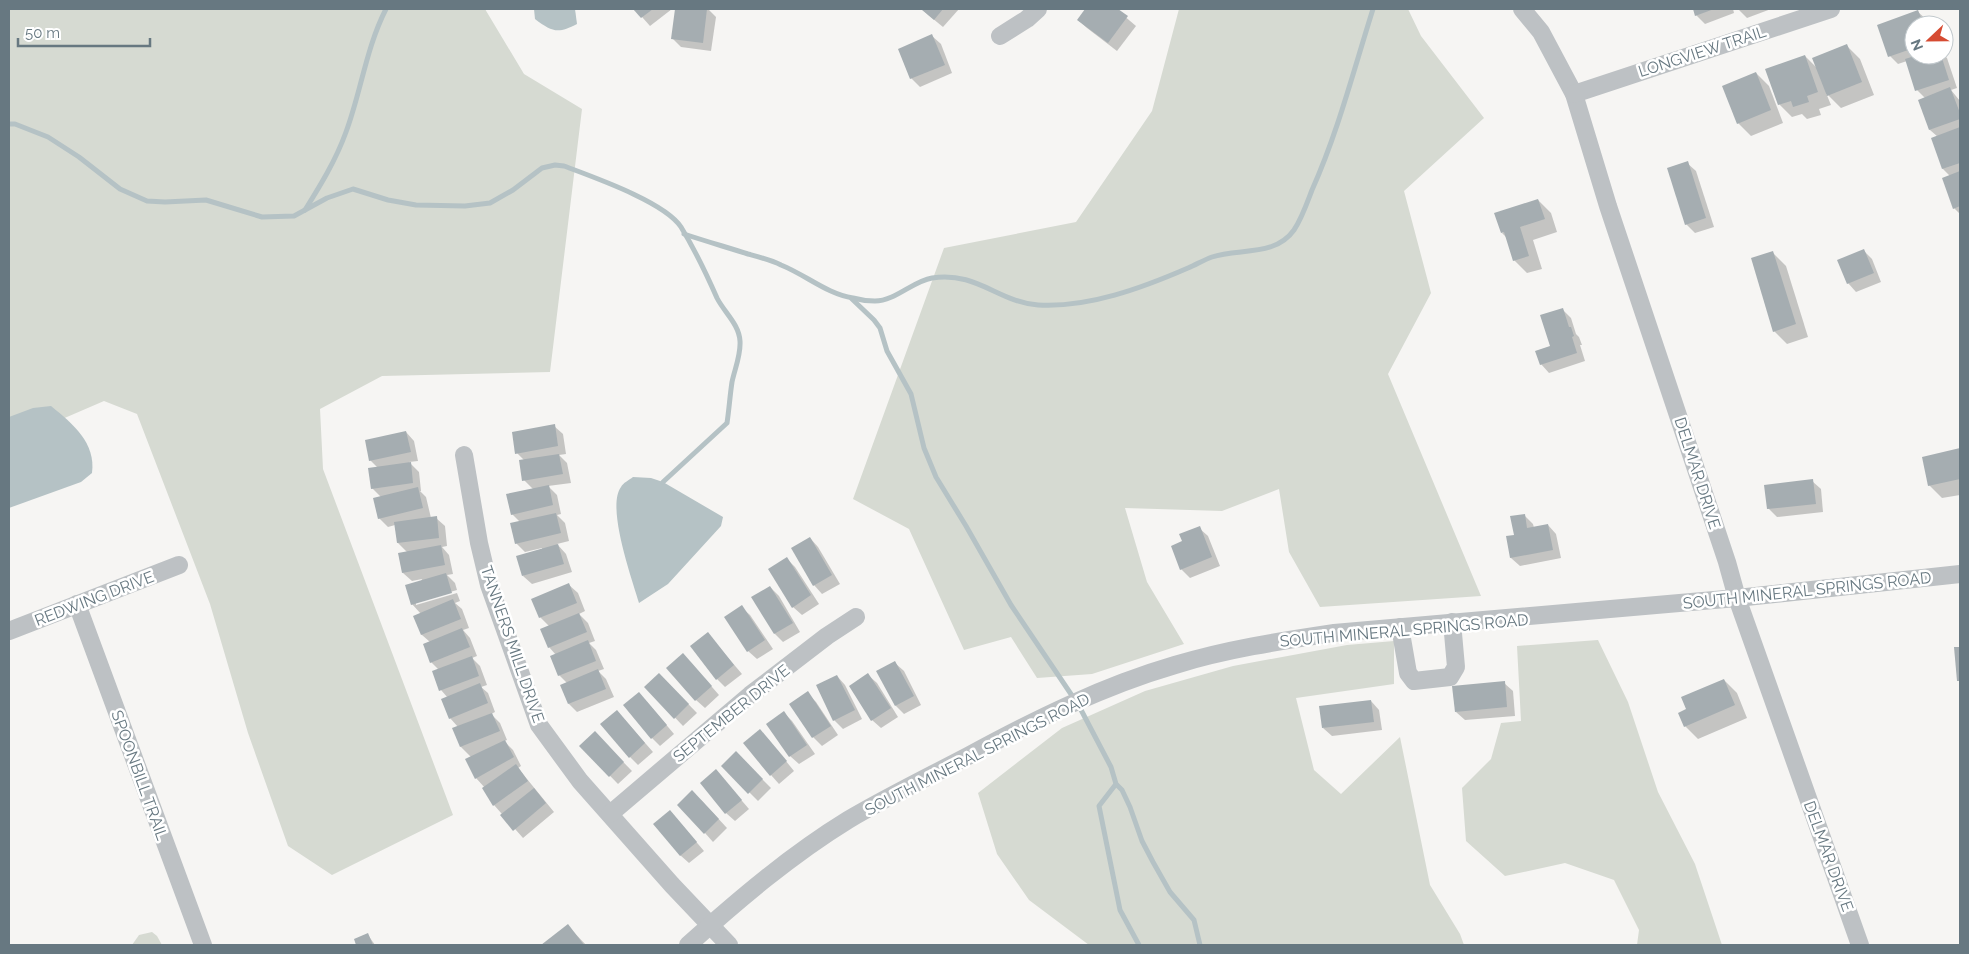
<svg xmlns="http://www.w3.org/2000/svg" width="1969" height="954" font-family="Raleway,sans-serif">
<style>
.green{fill:#d6dad2}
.water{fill:#b5c2c5}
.shadow{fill:#0003}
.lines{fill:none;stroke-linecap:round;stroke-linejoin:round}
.stream{stroke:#b5c2c5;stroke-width:5}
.building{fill:#a5adb1}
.minor{stroke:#bdc1c4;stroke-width:18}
.labels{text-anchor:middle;stroke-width:5;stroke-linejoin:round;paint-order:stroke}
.street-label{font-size:16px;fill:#677881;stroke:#fff}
</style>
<rect width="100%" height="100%" fill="#f6f5f3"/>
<!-- green -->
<g class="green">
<polygon points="9,9 485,9 524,74 582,109 550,372 382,376 320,409 323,469 453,815 332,875 288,846 248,733 210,604 137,414 104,401 9,442"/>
<polygon points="1179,9 1408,9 1421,36 1484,118 1404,191 1431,293 1388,374 1481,596 1320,607 1289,552 1279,489 1222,511 1125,508 1147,582 1184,644 1092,674 1037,678 1011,637 964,650 909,529 853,499 944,248 1076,222 1152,111"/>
<polygon points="1598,640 1628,702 1658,792 1695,864 1722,945 1637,945 1639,930 1614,880 1565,863 1505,876 1466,841 1462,788 1491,759 1501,723 1521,721 1517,646"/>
<polygon points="1394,641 1394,684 1296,698 1314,770 1341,794 1400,737 1430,885 1460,934 1464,945 1089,945 1029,900 997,854 978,793 1062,728 1145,691 1233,666 1347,645"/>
<polygon points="152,932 157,936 162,945 132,945 139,935"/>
</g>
<!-- water -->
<g class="water">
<path d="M534,9H575L577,24C558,34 552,32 535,19Z"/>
<path d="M51,406C73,424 96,443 92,473L81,482L9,508V417L33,408Z"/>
<path d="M633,477L651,478L663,482L723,517L721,526L668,584L639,603C632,579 606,507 621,487C623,483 629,480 633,477Z"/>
</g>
<!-- shadow -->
<g class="shadow">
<polygon points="635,9 672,9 650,26"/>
<polygon points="693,9 708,9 716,17 711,51 681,47 673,39"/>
<polygon points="921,9 959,9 943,27"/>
<polygon points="1087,9 1116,9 1136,26 1117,51 1087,28 1078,20"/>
<polygon points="1694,9 1733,9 1734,13 1705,24 1696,15"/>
<polygon points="1738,9 1771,9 1747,18"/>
<polygon points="1918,12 1927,20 1928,25 1914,25 1914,55 1944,55 1947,58 1957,88 1951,90 1960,101 1960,214 1954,208 1950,176 1943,169 1938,137 1930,130 1919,101 1925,98 1917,90 1907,61 1898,64 1890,56"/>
<polygon points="932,36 941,44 952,73 920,87 911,78"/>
<polygon points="1847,46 1860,59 1874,95 1841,108 1826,93 1831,105 1819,109 1821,115 1807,119 1802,114 1792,117 1779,104 1805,56 1818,69"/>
<polygon points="1756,73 1769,86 1783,123 1751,136 1738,123"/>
<polygon points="1687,163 1696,171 1714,227 1695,233 1686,224"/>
<polygon points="1538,200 1551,213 1557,232 1533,240 1542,269 1527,273 1514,260 1507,238 1502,233"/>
<polygon points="1863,250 1872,259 1881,282 1856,292 1848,283"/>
<polygon points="1773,253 1786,266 1808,337 1787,344 1774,331"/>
<polygon points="1562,309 1571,318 1576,334 1579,337 1582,345 1580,345 1585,361 1549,373 1541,364 1551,347"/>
<polygon points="554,426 563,434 566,454 559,455 567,463 571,483 548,486 557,495 561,514 557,515 565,523 569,541 557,544 566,554 572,572 532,584 523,576 542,550 542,548 525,552 516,543 520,522 512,514 533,489 524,480 524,460 517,453"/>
<polygon points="406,432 414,441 418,461 409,462 419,472 421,491 420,491 426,497 431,518 436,518 445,526 447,546 442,547 449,555 453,574 447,575 455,583 457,590 416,602 416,605 457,593 460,601 455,603 462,609 469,628 463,630 470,638 477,656 472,658 480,666 487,685 481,687 488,693 495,712 491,714 500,723 507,740 504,741 513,750 521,766 518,768 554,812 523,838 494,805 485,788 476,778 471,757 461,747 454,729 458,727 450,718 448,698 441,690 439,670 431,662 424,644 430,642 422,635 415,616 421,614 412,604 422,579 412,581 403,573 407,552 398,543 395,525 388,527 379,518 381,497 372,488 378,468 370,460"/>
<polygon points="1960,450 1960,495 1942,498 1929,485 1923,458"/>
<polygon points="1812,481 1821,489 1823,512 1777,517 1768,508"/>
<polygon points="1524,515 1533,524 1534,528 1548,525 1556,534 1561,558 1520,566 1511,558 1515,536"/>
<polygon points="1199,528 1208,536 1220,566 1190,578 1181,569"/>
<polygon points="810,538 818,547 840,584 822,594 814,585"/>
<polygon points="787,559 795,567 819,604 802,615 793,607"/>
<polygon points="569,585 578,593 585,611 579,614 588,623 595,641 589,643 596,650 604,669 598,671 606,679 614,697 577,712 569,704 567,683 559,675 556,655 549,647 549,626 540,617"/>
<polygon points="770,587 779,596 800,632 783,642 775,634 753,598"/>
<polygon points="741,607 750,615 773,649 757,659 748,651"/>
<polygon points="708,634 742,674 725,687 717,679"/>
<polygon points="691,663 719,695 705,708 696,700"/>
<polygon points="895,663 904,671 921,705 904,714 896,706"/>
<polygon points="659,674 697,713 683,726 646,687"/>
<polygon points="868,675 877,683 898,717 881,728 872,720"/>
<polygon points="837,676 845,685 862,719 843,729 834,720 817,686"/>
<polygon points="1724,680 1737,693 1747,718 1698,739 1685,726 1687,710"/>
<polygon points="1504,683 1513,691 1515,716 1465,720 1456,712"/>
<polygon points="807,693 816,702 838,735 822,746 813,737 791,704"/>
<polygon points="1371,701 1379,710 1382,730 1332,736 1323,728"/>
<polygon points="647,702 674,734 660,746 652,738"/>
<polygon points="784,713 792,721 815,754 799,764 790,756"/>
<polygon points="625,720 653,752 638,765 630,757"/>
<polygon points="595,733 632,771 618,784 581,746"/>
<polygon points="768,739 794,771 779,784 771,775"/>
<polygon points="736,753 771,788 758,801 723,766"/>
<polygon points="724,780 749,809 735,821 726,813"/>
<polygon points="701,800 727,828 713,842 705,833"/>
<polygon points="670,811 704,851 689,863 680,855"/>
<polygon points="568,926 586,945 543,945"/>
<polygon points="368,935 375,945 358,945 355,940"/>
</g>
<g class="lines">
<!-- stream -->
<g class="stream">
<path d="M9,124H15L48,137L79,157L120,189L147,201L165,202L206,200L262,217L294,216L327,198L353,189L388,200L416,205L465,206L490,203L513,190L542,168L555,165L564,166C593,177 665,202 681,227C695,250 706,273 717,298C724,312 739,324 740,341C741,355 735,368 732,382C730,395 729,410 727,423L663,482"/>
<path d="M305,210C320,186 336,160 346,132C361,92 366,48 386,9"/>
<path d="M684,234C705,241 726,247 748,254C759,257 771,260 781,265C806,275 827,294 853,298C860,300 868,301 875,301C895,301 913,281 932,278C977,271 998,302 1038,305C1088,308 1142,288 1188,268C1196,265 1203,260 1212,257C1239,248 1275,257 1294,230C1302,218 1307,203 1312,190C1338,132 1354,69 1373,9"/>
<polyline points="852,299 874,320 880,328 887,351 911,394 924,448 936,477 966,526 1011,605 1079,706 1111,767 1116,784 1122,790 1130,807 1142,841 1153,862 1170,892 1194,920 1200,945"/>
<polyline points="1116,784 1099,806 1120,910 1139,945"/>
</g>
</g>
<!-- building -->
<g class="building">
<polygon points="633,9 653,9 641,18"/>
<polygon points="675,9 691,10 692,9 707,9 703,43 671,39"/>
<polygon points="921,9 943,9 934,20"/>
<polygon points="1085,9 1118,9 1128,16 1108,43 1077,20"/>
<polygon points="1693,9 1714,9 1695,16"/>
<polygon points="1918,10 1924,25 1914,25 1914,48 1888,57 1877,25"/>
<polygon points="932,34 945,65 910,79 898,49"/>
<polygon points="1847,44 1862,82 1827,96 1812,58"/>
<polygon points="1805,55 1818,92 1807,96 1809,102 1793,107 1791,101 1778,105 1765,69"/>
<polygon points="1918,55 1941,55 1949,80 1915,91 1905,59"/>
<polygon points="1756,72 1771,110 1737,124 1722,86"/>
<polygon points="1950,87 1960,113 1960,119 1929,130 1918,100"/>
<polygon points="1960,127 1960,163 1942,169 1931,138"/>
<polygon points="1688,161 1706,218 1685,225 1667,168"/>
<polygon points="1960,171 1960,206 1953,209 1942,178"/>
<polygon points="1538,199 1545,219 1520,227 1529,256 1513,261 1504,232 1501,233 1494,213"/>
<polygon points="1864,249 1874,273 1847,284 1837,260"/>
<polygon points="1773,251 1796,324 1773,332 1751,258"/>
<polygon points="1563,308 1569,327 1571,327 1574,336 1572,337 1577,353 1540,365 1535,351 1550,346 1540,315"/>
<polygon points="555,424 558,446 515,454 512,432"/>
<polygon points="406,431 411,452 369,461 365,440"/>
<polygon points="1960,448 1960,479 1928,486 1922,457"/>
<polygon points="559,454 563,474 522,481 519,460"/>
<polygon points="411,462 413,483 371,489 368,468"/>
<polygon points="1813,479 1816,504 1767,509 1764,485"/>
<polygon points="549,485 553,505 511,515 506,494"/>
<polygon points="418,487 423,508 378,519 373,498"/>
<polygon points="556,513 561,533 515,544 510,523"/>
<polygon points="1525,514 1527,528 1548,524 1553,550 1510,558 1506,536 1514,535 1510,516"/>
<polygon points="437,516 439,538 397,543 394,522"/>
<polygon points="1200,526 1212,557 1180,570 1171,546 1182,541 1179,534"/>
<polygon points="810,537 832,575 813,586 791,548"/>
<polygon points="558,544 564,564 522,576 516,556"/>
<polygon points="441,545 445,565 402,573 398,553"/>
<polygon points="787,557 811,595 792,608 768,569"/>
<polygon points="446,573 452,593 411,605 405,585"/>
<polygon points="569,583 577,603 539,618 531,599"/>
<polygon points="770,586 793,623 774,634 751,597"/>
<polygon points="453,599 461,619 421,635 413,616"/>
<polygon points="742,605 765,640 747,652 724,617"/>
<polygon points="579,613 587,632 548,648 540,629"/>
<polygon points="462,628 470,647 430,663 423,644"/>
<polygon points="708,632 734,665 716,680 690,646"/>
<polygon points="588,640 596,661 558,676 550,656"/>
<polygon points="1954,647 1960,647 1960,681 1957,681"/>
<polygon points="683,653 712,686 695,701 666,668"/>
<polygon points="472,656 479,676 439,691 432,671"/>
<polygon points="895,661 914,696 895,706 876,671"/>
<polygon points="598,669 606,689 568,704 560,685"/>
<polygon points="659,673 689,704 674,719 644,687"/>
<polygon points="868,673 891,708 871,721 849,686"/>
<polygon points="837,675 855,710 833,721 816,685"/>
<polygon points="1724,679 1735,705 1684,727 1678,713 1686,709 1681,697"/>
<polygon points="1505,681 1507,707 1455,712 1452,686"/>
<polygon points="480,683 488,703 449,719 441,699"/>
<polygon points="808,691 831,726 812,738 789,704"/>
<polygon points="639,692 667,725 651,739 623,705"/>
<polygon points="1371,700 1374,722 1322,728 1319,706"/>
<polygon points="617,710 645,743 629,758 600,724"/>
<polygon points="784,711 807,745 789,757 766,724"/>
<polygon points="492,713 500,731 460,747 452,728"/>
<polygon points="760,729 787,761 770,776 743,743"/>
<polygon points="595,731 624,762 609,777 579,746"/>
<polygon points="505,740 514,757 475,779 465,759"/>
<polygon points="736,751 763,779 748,794 721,766"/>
<polygon points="516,764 528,781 493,806 482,788"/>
<polygon points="716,769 742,800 725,814 700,783"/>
<polygon points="534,788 546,803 513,831 500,815"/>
<polygon points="692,790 719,819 704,834 677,805"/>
<polygon points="670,810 697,842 680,856 653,824"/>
<polygon points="568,924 584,945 541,945"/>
<polygon points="368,933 373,945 356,945 354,939"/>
</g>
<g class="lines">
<!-- minor -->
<g class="minor">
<polyline points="1522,9 1541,32 1574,94 1608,206 1727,562 1737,598 1860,945"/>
<polyline points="1000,36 1027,19 1038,9"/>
<polyline points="1574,94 1831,9"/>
<polyline points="464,455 479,543 489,585 539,725 580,781 672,885 729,945"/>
<polyline points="77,604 203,945"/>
<polyline points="1400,627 1408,673 1414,681 1450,677 1456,667 1452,622"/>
<polyline points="9,631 179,565"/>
<polyline points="610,814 750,695 827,636 856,617"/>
<path d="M688,945C738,900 791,855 848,820C887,797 928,777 968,756C1034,720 1103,686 1175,665C1227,649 1281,641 1334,633L1737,598L1960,574"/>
</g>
</g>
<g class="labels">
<!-- street labels -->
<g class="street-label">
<text transform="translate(1702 51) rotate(-18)" y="6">LONGVIEW TRAIL</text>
<text transform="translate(1698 473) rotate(72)" y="6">DELMAR DRIVE</text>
<text transform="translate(1807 590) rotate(-6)" y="6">SOUTH MINERAL SPRINGS ROAD</text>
<text transform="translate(94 598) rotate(-21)" y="6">REDWING DRIVE</text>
<text transform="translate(1404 630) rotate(-5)" y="6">SOUTH MINERAL SPRINGS ROAD</text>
<text transform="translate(513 644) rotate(71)" y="6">TANNERS MILL DRIVE</text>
<text transform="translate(731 713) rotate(-39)" y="6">SEPTEMBER DRIVE</text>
<text transform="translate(977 754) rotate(-27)" y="6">SOUTH MINERAL SPRINGS ROAD</text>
<text transform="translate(140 775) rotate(70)" y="6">SPOONBILL TRAIL</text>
<text transform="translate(1829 856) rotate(70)" y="6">DELMAR DRIVE</text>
</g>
</g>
<!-- border -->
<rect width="1969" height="954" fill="none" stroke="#677881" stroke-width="20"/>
<!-- north arrow -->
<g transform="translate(1929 40) rotate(248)"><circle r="24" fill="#ffffff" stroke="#c2c9cd"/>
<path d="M0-4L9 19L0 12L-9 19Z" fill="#d64b32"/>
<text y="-8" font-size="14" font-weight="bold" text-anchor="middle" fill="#677881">N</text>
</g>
<!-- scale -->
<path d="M18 38v8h132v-8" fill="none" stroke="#677881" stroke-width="2.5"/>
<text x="25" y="38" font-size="15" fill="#677881" stroke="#ffffff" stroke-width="4" paint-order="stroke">50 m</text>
</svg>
